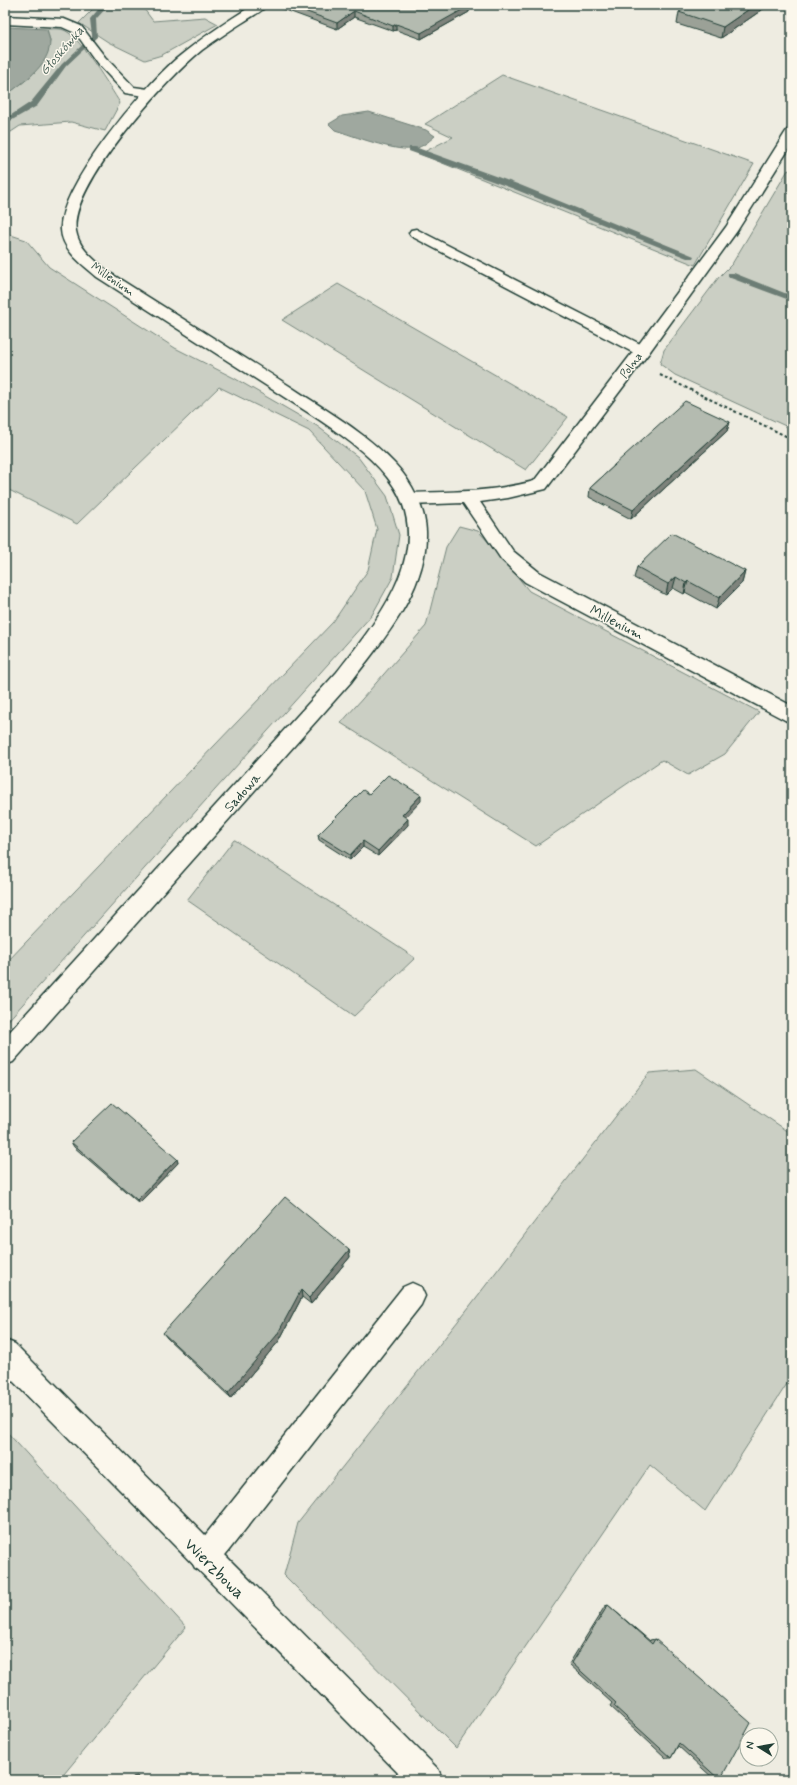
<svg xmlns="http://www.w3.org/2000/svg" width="797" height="1785" font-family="Mynerve,sans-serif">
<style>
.green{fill:#cbcfc4;stroke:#75867c}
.water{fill:#9fa89f;stroke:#6c7d74}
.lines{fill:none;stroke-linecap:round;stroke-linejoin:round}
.stream{fill:#6c7d74;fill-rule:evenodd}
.lane-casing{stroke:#1f3d34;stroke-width:3}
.street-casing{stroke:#1f3d34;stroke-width:3}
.secondary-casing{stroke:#1f3d34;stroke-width:3}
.path{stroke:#1f3d34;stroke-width:2;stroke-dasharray:3 2.5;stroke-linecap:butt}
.lane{fill:#fbf7ec;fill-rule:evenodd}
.street{fill:#fbf7ec;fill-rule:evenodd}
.secondary{fill:#fbf7ec;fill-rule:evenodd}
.wall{fill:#9ba197;stroke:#1f3d34}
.shaded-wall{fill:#7e837b;stroke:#1f3d34}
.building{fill:#b4bbb0;stroke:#1f3d34}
.labels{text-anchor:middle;stroke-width:3;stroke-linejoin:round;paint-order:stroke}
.far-street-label{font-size:12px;fill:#1f3d34;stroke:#fbf7ec}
.far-water-label{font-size:13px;font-style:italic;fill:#455d54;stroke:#fbf7ec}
.street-label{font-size:14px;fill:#1f3d34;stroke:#fbf7ec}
.near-street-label{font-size:17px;fill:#1f3d34;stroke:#fbf7ec}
</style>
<rect width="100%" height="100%" fill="#eeece1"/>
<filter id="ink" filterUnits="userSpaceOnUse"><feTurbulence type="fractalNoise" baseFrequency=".025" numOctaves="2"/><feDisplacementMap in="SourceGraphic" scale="8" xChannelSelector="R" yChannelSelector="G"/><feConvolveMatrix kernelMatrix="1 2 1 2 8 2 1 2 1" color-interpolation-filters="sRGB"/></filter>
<g filter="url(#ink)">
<!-- green -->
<g class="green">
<polygon points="97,5 141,5 153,21 205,17 218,24 162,55 145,60 108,42 79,23"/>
<path d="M47,29C53,29 61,28 66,31C81,39 110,87 120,103L105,131L71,122L20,126L5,136V96L30,77L50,42Z"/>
<polygon points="502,75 754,164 695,265 420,154 453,137 425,124"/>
<polygon points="788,170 792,172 792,429 675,375 660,364 664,350 719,277 732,264"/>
<polygon points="5,233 26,240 49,267 175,348 234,378 317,426 358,457 387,496 399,535 393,577 372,615 5,1024 5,964 333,622 368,570 377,529 365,491 309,431 219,387 77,524 5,488"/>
<polygon points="338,284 568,417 526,470 282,320"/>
<polygon points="459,526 478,531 496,550 529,591 759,712 725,754 688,775 662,760 536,846 341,723 426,626 446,547"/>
<polygon points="234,840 235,840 415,958 354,1016 187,900"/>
<polygon points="696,1069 792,1134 792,1376 705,1511 650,1465 456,1748 284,1575 298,1523 466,1311 649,1073"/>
<polygon points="5,1430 186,1627 59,1780 5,1780"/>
</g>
<!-- water -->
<g class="water">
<path d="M5,27L47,29C48,33 49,37 50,41C50,66 22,83 5,96Z"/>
<path d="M369,112L426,130L435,136C428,142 420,149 411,149C393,151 354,136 335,130L329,124L342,116Z"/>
</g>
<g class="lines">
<!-- stream -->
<g class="stream">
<polygon points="102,5 109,5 96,19 97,37 66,66 37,106 5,124 5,119 31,102 62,64 92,36 90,19"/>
<polygon points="409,147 415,147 520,185 694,256 693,258 687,258 514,189 409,151"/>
<polygon points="728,273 734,273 792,296 792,301 728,277"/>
</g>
<defs>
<g id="lane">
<polygon points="5,16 64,19 81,26 105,57 134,87 155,90 156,93 155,96 150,97 125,93 97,63 80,39 73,32 62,27 5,24"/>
<polygon points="416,229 648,348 650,351 648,354 642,356 636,354 411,236 409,233 411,230"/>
<polygon points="412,1283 421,1287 425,1296 421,1305 215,1568 205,1573 195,1568 190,1558 195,1548 403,1287"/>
</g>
<g id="street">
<path d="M792,129V144L737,231L648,354L546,489L508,498L480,502L513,551L539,572L792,706V723L785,720L525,582L501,559L463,503L410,505L404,503L401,499L404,495L410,493C452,492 493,492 534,481L636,348L726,227L785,133L787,130Z"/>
<polygon points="5,1340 15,1344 438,1769 443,1780 405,1780 5,1373"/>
</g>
<path id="secondary" d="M253,5H267C262,12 252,16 245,21C230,30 216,40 202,50C168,77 68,187 76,231C79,249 95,260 107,271C168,310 230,348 291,387C327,411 365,432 395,464C411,481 425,507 426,531C428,589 384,639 351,682L13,1062L5,1065V1037L337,672C379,619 441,544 387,477C367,452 339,433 312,415L97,277C83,265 62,250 61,230C58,187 144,87 176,59C200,39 226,22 253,5Z"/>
</defs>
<!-- lane casing -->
<use href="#lane" class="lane-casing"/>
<!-- street casing -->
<use href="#street" class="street-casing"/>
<!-- secondary casing -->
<use href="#secondary" class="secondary-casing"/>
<!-- path -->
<polyline class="path" points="660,375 792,439"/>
<!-- lane -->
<use href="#lane" class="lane"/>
<!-- street -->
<use href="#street" class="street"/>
<!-- secondary -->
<use href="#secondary" class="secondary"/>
</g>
<!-- wall -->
<g class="wall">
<polygon points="272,5 471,5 469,6 469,12 421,39 396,30 393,31 354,17 337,29"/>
<polygon points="691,5 769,5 721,38 677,24 679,12"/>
<polygon points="730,422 727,431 631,519 589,497 590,488 613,467 614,465"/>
<polygon points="637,567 745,571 742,583 716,609 685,592 684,594 673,588 666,595 634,578"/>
<polygon points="369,794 421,801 405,817 408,825 378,856 363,847 350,860 319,840 318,835"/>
<polygon points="71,1142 177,1159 178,1163 139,1203 74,1147"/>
<polygon points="349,1250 350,1257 311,1304 302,1297 279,1341 231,1398 167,1338 163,1333"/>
<polygon points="608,1605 650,1641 650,1640 655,1639 720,1780 714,1779 678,1746 671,1758 666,1758 610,1706 612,1703 569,1664 605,1606"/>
</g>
<!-- shaded-wall -->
<g class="shaded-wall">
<polygon points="463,5 471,5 466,8 469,6 469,12 421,39 421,33"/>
<polygon points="755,5 769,5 721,38 723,27"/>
<polygon points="354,11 354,17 337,29 337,23"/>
<polygon points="396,24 396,30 393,31 393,26"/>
<polygon points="730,422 727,431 631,519 633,510"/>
<polygon points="745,571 742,583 716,609 719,598"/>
<polygon points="676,577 673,588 666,595 668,584"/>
<polygon points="688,581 685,592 684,594 686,583"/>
<polygon points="421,795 421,801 402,821 402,815"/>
<polygon points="408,819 408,825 378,856 378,851"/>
<polygon points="363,841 363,847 350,860 350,855"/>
<polygon points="177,1159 178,1163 139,1203 137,1200"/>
<polygon points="349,1250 350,1257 311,1304 309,1298"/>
<polygon points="301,1290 302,1297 279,1341 231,1398 228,1393"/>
<polygon points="137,1776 141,1780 136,1780 133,1777"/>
</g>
<!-- building -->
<g class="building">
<polygon points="288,5 465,5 469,6 421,33 396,24 393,26 354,11 337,23"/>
<polygon points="691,5 755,5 723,27 679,12"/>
<polygon points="685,401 730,422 633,510 590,488 615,465 614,465"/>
<polygon points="672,533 745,571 719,598 688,581 686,583 676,577 668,584 637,567"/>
<polygon points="388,775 421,795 402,815 408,819 378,851 363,841 350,855 318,835 363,790 369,794"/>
<polygon points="112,1103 177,1159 137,1200 71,1142"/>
<polygon points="285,1197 349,1250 309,1298 301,1290 277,1335 228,1393 163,1333"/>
<polygon points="608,1605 652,1644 655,1639 751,1723 720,1780 679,1743 671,1758 614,1706 616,1703 572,1663"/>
<polygon points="133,1777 136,1780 130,1780"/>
</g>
</g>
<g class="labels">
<!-- far-street labels -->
<g class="far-street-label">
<text transform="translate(113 279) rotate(35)" y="4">Millenium</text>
<text transform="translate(631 365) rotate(-53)" y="4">Polna</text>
</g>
<!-- far-water labels -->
<g class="far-water-label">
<text transform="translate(61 50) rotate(-49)" y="5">Głoskówka</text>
</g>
<!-- street labels -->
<g class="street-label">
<text transform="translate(617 622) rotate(28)" y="5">Millenium</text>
<text transform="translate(242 792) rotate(-48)" y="5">Sadowa</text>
</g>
<!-- near-street labels -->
<g class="near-street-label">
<text transform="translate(215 1568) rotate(45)" y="6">Wierzbowa</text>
</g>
</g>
<!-- margin -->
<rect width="797" height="1785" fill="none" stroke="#fbf7ec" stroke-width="20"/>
<rect x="10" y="10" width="777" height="1765" fill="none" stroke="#1f3d34" stroke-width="1.5" filter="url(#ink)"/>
<!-- north arrow -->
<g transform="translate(759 1747) rotate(281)"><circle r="19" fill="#fbf7ec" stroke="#a3ada2"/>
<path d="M0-3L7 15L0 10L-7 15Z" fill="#1f3d34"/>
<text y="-6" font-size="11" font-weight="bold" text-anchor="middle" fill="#1f3d34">N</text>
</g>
</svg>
